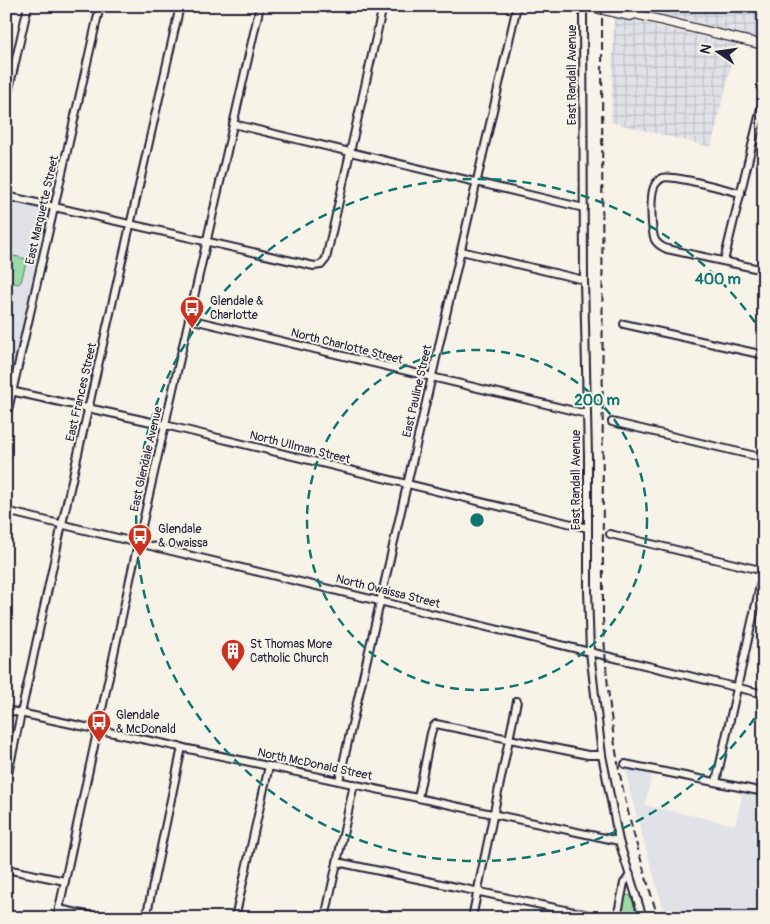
<svg xmlns="http://www.w3.org/2000/svg" width="770" height="924" font-family="Pangolin,sans-serif">
<style>
.built{fill:#e0e2e8}
.industrial{fill:url(#industrial-grid)}
.grass{fill:#9adba5;stroke:#5e7e70}
.lines{fill:none;stroke-linecap:round;stroke-linejoin:round}
.minor-casing{stroke:#22223b;stroke-width:10}
.major-casing{stroke:#22223b;stroke-width:11}
.minor{stroke:#f7f3e8;stroke-width:6}
.major{stroke:#f7f3e8;stroke-width:8}
.rail{stroke:#22223b;stroke-width:2;stroke-dasharray:8 4;stroke-linecap:butt}
.ring{fill:none;stroke:#0f766e;stroke-width:2.5;stroke-dasharray:9 6}
.labels{text-anchor:middle;stroke-width:4;stroke-linejoin:round;paint-order:stroke}
.street-label{font-size:12px;fill:#22223b;stroke:#f7f3e8}
.poi-label{font-size:12px;fill:#22223b;stroke:#f7f3e8;text-anchor:start}
.centre{fill:#0f766e;stroke:#f7f3e8;stroke-width:2.5}
.ring-label{font-size:15px;text-anchor:middle;font-weight:bold;fill:#0f766e;stroke:#f7f3e8;stroke-width:4;stroke-linejoin:round;paint-order:stroke}
</style>
<defs>
<pattern id="industrial-grid" width="8" height="8" patternUnits="userSpaceOnUse" patternTransform="scale(1.25)"><rect width="8" height="8" fill="#e0e2e8"/><path d="M0 4h8M4 0v8" fill="none" stroke="#c0c2c8"/></pattern>
</defs>
<rect width="100%" height="100%" fill="#f7f3e8"/>
<filter id="ink" filterUnits="userSpaceOnUse"><feTurbulence type="fractalNoise" baseFrequency=".02" numOctaves="2"/><feDisplacementMap in="SourceGraphic" scale="10" xChannelSelector="R" yChannelSelector="G"/><feConvolveMatrix kernelMatrix="1 2 1 2 8 2 1 2 1" color-interpolation-filters="sRGB"/></filter>
<g filter="url(#ink)">
<!-- built -->
<g class="built">
<polygon points="6,200 45,209 48,212 10,382 6,384"/>
<polygon points="764,748 764,788 756,786"/>
<polygon points="626,768 652,773 645,805 735,825 743,792 764,797 764,896 759,918 666,918 630,793"/>
</g>
<!-- industrial -->
<g class="industrial">
<polygon points="639,6 764,6 764,39 645,10"/>
<polygon points="614,16 736,45 711,147 611,122"/>
</g>
<!-- grass -->
<g class="grass">
<polygon points="6,254 27,259 21,282 18,284 6,281"/>
<polygon points="627,895 631,896 637,915 636,918 624,918 622,915 625,897"/>
</g>
<g class="lines">
<defs>
<g id="minor">
<polyline points="583,6 584,280 588,456 588,590 590,652 602,755 619,841 643,918"/>
<polyline points="6,102 28,6"/>
<polyline points="233,124 584,208"/>
<path d="M741,193C727,190 672,174 662,178C659,180 655,184 654,187C650,196 651,231 655,240C658,245 662,247 667,249L764,270"/>
<polyline points="6,196 314,266 321,265 326,259 383,6"/>
<polyline points="461,251 584,280"/>
<polyline points="724,261 764,96"/>
<polyline points="189,319 587,414"/>
<polyline points="624,324 764,355"/>
<polyline points="6,390 165,425 588,528"/>
<polyline points="6,419 100,6"/>
<polyline points="612,422 764,458"/>
<polyline points="6,511 764,694"/>
<polyline points="610,534 764,571"/>
<polyline points="6,710 619,841"/>
<polyline points="625,764 764,792"/>
<polyline points="339,781 517,6"/>
<polyline points="716,782 764,568"/>
<polyline points="6,783 62,524 180,6"/>
<polyline points="418,798 431,733 433,727 436,724 588,755 602,755"/>
<polyline points="337,862 603,918"/>
<polyline points="6,869 65,881"/>
<polyline points="59,909 101,918"/>
<polyline points="57,918 132,570 260,6"/>
<polyline points="146,918 182,747"/>
<polyline points="235,918 269,766"/>
<polyline points="325,918 354,784"/>
<polyline points="472,918 517,701"/>
<polyline points="617,918 624,883 630,875"/>
</g>
<g id="major">
<polyline points="587,6 630,16 635,14"/>
<polyline points="613,6 632,11 635,14 764,45"/>
</g>
</defs>
<!-- minor casing -->
<use href="#minor" class="minor-casing"/>
<!-- major casing -->
<use href="#major" class="major-casing"/>
<!-- minor -->
<use href="#minor" class="minor"/>
<!-- major -->
<use href="#major" class="major"/>
<!-- rail -->
<path class="rail" d="M602,6L603,618C606,671 610,722 620,774C629,823 644,870 658,918"/>
</g>
</g>
<!-- distance rings -->
<g class="ring">
<circle cx="477" cy="520" r="170"/>
<path d="M763 706A341 341 0 1 1 763 334"/>
</g>
<!-- icons -->
<defs>
<symbol id="bus-pin" viewBox="-11 -11 22 30"><path d="M0 17L-7.5 6A9.5 9.5 0 1 1 7.5 6Z" fill="#c8321e" stroke="#f7f3e8"/><path d="M-5-6H5V4H4V6H2V4H-2V6H-4V4H-5ZM-3.5-4V0h7V-4ZM-3.5 1.2v1.5H-2V1.2ZM2 1.2v1.5H3.5V1.2Z" fill="#fff"/></symbol>
<symbol id="building-pin" viewBox="-11 -11 22 30"><path d="M0 17L-7.5 6A9.5 9.5 0 1 1 7.5 6Z" fill="#c8321e" stroke="#f7f3e8"/><path d="M-4-6H4V6H1V3H-1V6H-4ZM-2.5-4.3h1.7v1.8h-1.7ZM.8-4.3h1.7v1.8H.8ZM-2.5-1h1.7V.8h-1.7ZM.8-1h1.7V.8H.8Z" fill="#fff"/></symbol>
</defs>
<g fill-rule="evenodd">
<use href="#bus-pin" x="178" y="294" width="28" height="38"/>
<use href="#bus-pin" x="126" y="522" width="28" height="38"/>
<use href="#building-pin" x="219" y="637" width="28" height="38"/>
<use href="#bus-pin" x="85" y="708" width="28" height="38"/>
</g>
<g class="labels">
<!-- street labels -->
<g class="street-label">
<text transform="translate(572 75) rotate(-90)" y="4">East Randall Avenue</text>
<text transform="translate(42 210) rotate(-77)" y="4">East Marquette Street</text>
<text transform="translate(347 346) rotate(14)" y="4">North Charlotte Street</text>
<text transform="translate(417 391) rotate(-77)" y="4">East Pauline Street</text>
<text transform="translate(81 392) rotate(-77)" y="4">East Frances Street</text>
<text transform="translate(300 447) rotate(14)" y="4">North Ullman Street</text>
<text transform="translate(146 459) rotate(-77)" y="4">East Glendale Avenue</text>
<text transform="translate(576 480) rotate(-90)" y="4">East Randall Avenue</text>
<text transform="translate(388 591) rotate(14)" y="4">North Owaissa Street</text>
<text transform="translate(315 764) rotate(12)" y="4">North McDonald Street</text>
</g>
<!-- poi labels -->
<g class="poi-label">
<text x="210" y="305">Glendale &amp;<tspan x="210" dy="14">Charlotte</tspan></text>
<text x="158" y="533">Glendale<tspan x="158" dy="14">&amp; Owaissa</tspan></text>
<text x="250" y="648">St Thomas More<tspan x="250" dy="14">Catholic Church</tspan></text>
<text x="116" y="719">Glendale<tspan x="116" dy="14">&amp; McDonald</tspan></text>
</g>
</g>
<circle cx="477" cy="520" r="8" class="centre"/>
<g class="ring-label">
<text x="718" y="284">400 m</text>
<text x="597" y="405">200 m</text>
</g>
<!-- margin -->
<rect width="770" height="924" fill="none" stroke="#f7f3e8" stroke-width="25"/>
<rect x="12" y="12" width="745" height="899" fill="none" stroke="#22223b" stroke-width="2" filter="url(#ink)"/>
<!-- north arrow -->
<g transform="translate(718 52) rotate(283)" stroke="#f7f3e8" stroke-width="4" paint-order="stroke">
<path d="M0-4L9 19L0 12L-9 19Z" fill="#22223b"/>
<text y="-8" font-size="14" font-weight="bold" text-anchor="middle" fill="#22223b">N</text>
</g>
</svg>
